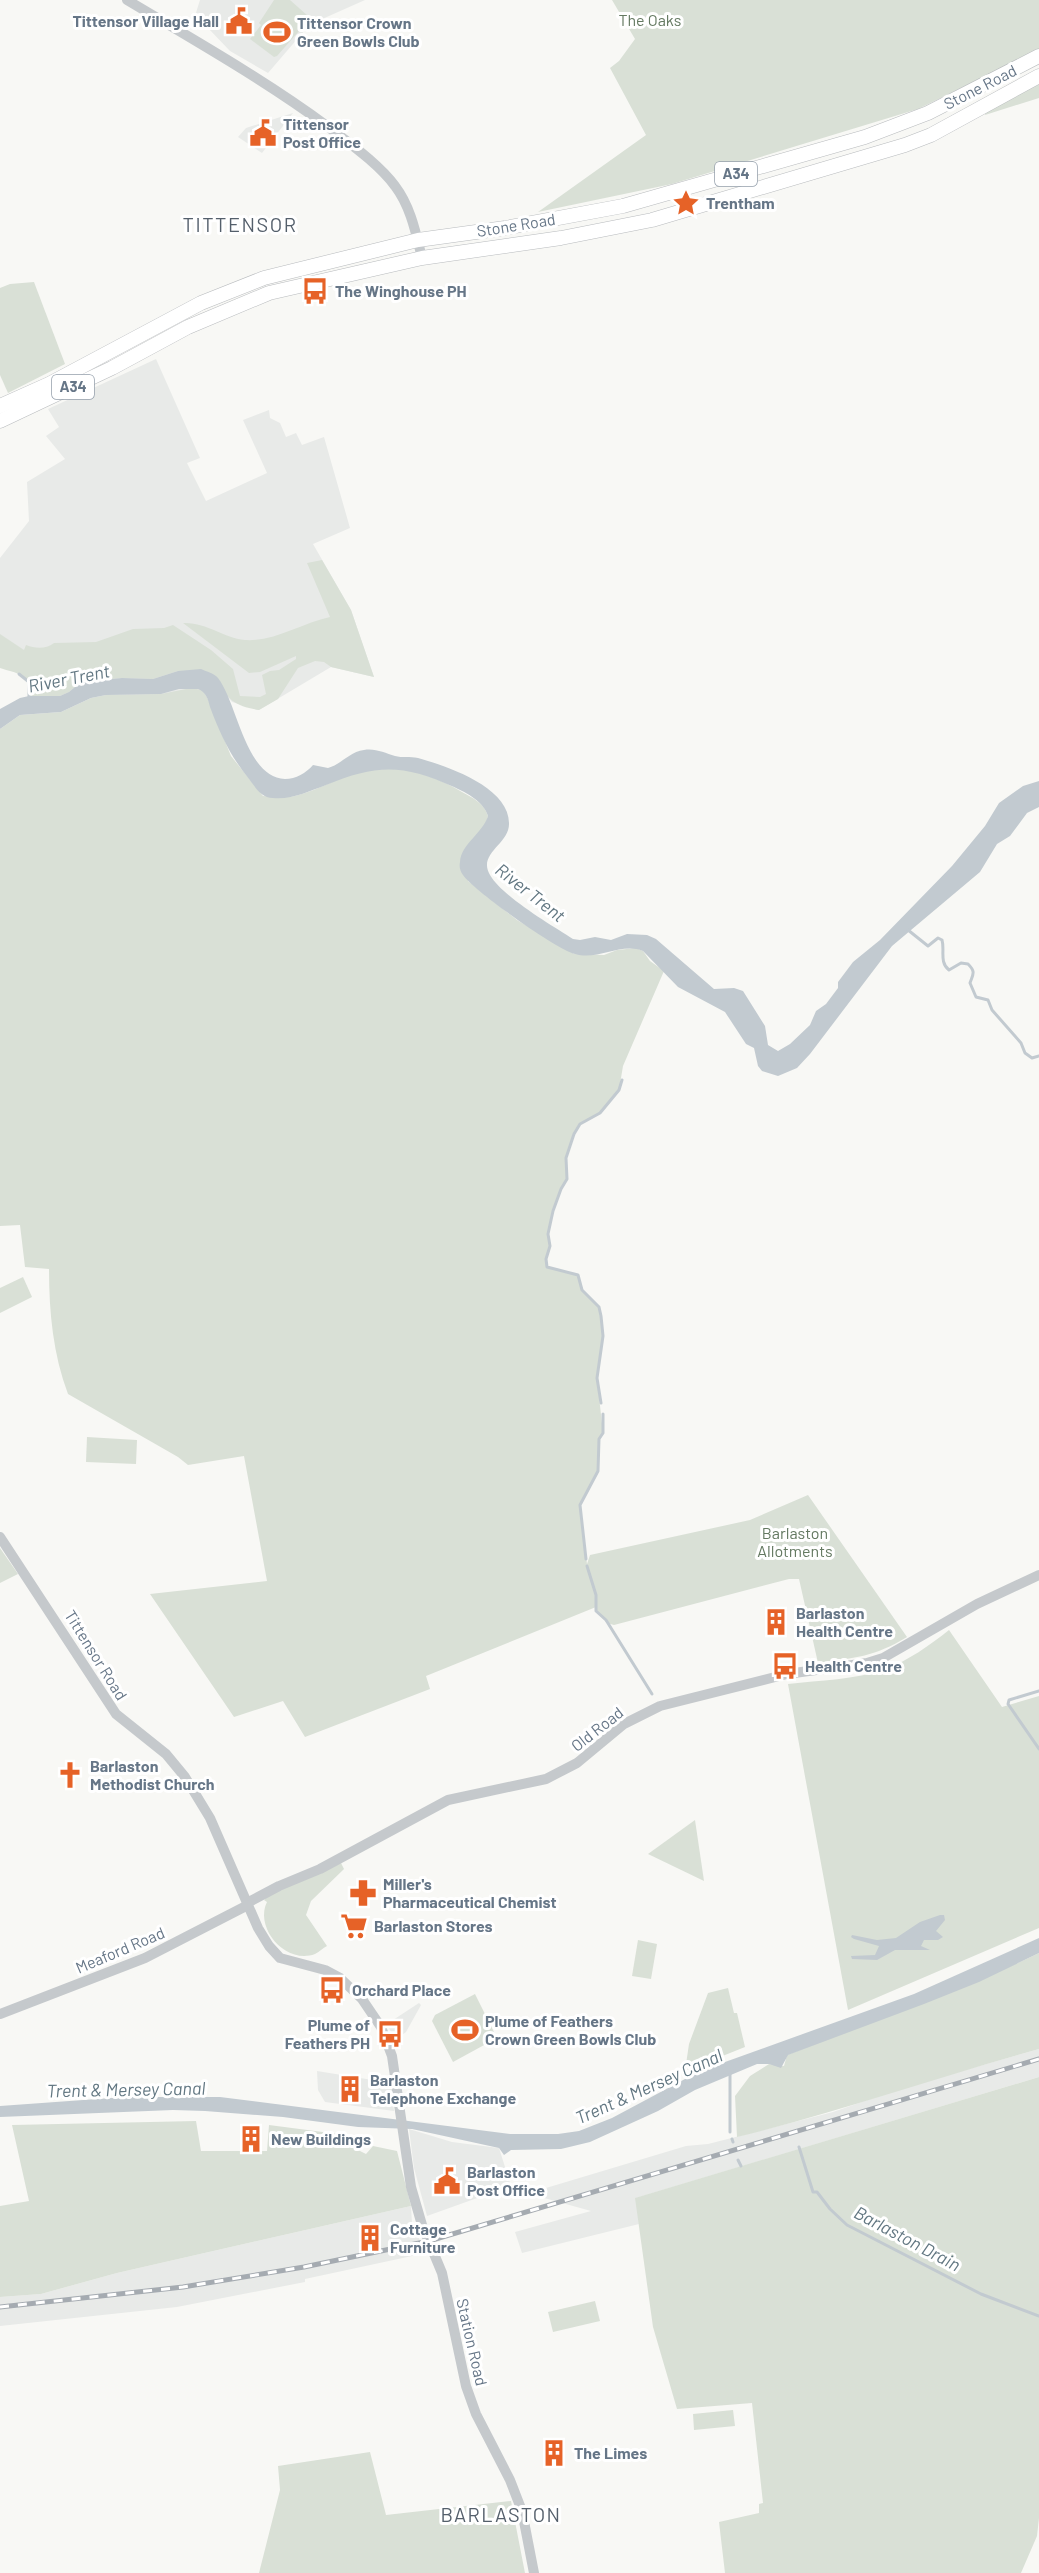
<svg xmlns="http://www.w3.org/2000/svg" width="1039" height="2573" font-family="Barlow,sans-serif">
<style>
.built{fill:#e8eae8}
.green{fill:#d9e0d6}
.water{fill:#c2cad0}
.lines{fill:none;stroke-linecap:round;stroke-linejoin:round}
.stream{stroke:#c2cad0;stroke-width:3}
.trunk-casing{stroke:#b8bbbe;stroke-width:15}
.tertiary{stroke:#c5c9cc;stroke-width:10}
.trunk{stroke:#fff;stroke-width:14}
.rail-casing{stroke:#a5abb1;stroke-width:5}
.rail{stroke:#fff;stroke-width:3;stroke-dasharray:9;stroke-linecap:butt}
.labels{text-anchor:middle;stroke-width:6;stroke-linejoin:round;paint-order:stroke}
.shield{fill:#fff;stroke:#949fab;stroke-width:1.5}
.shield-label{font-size:15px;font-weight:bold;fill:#667687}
.park-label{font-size:16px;fill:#647961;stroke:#fff}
.poi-label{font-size:16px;font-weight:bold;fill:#667687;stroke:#fff;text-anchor:start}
.street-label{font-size:16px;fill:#667687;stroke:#fff}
.water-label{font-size:18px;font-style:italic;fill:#627782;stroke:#fff}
.quarter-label{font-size:20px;letter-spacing:1.5px;fill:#545f6b;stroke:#fff}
</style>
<rect width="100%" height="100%" fill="#f8f8f5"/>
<!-- built -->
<g class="built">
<polygon points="200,0 365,0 320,20 317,16 268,73 230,51 208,28 194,19"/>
<polygon points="293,113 262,153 238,137 246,128"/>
<polygon points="156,359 200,458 187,463 206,501 267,473 243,420 269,410 270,418 280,423 286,437 296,433 302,445 324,437 350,528 313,544 351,610 374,677 331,667 259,710 232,702 225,694 33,696 31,677 0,656 0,558 29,521 27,482 65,459 46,436 59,427 48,409"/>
<polygon points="419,2003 421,2005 406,2032 395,2040 387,2024"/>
<polygon points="1039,2049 1039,2077 636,2198 639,2224 522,2253 515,2232 591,2211 537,2196 536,2191 686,2146 708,2144 833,2112 902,2088"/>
<polygon points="317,2071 391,2083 394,2111 325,2102 318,2090"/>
<polygon points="409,2129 452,2142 499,2148 511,2186 427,2216 414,2168"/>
<polygon points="411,2206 412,2224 426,2253 305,2279 305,2282 177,2307 0,2326 0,2297 41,2294 117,2273"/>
</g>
<!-- green -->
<g class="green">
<polygon points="274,0 290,0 308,16 307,22 277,56 274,57 250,39 261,25 259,23"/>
<polygon points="612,0 1039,0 1039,50 918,109 672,184 538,212 646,135 610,68 619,61 635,39"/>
<polygon points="1039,83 1039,98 985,115 986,111"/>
<polygon points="34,282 65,364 8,393 0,375 0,288 10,284"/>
<path d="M322,560L351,610L374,677L331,667L324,662L315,661L298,668L278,699L259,710C238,707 225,700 219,680L178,671L153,679L122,678L81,682L69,692L60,696H29C30,673 18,674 0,668V634L24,650L26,645C36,649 46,649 54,643L96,642L133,629L164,628L173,625L211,650L233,669L240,696L260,697L266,694L262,675L270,671L279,670L296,659V656L260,672L249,673L183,623C207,622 223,638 245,640C274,642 302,623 330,617L307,563Z"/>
<path d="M191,688L202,690L207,697L231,756L263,796C273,796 285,798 295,796C320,790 343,774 369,769C399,764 436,776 462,792C473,798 484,803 488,816L485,826L467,847L468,881L517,920L574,954L604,955L617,950L636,948L643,951L650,961L664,971L623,1066L619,1090L600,1113L580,1124L574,1134L566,1158L567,1179L561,1189L553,1211L548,1234L550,1246L546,1259L547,1267L578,1275L582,1290L599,1307L601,1316L603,1336L597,1378L603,1433L599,1440L598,1471L580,1505L587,1564L590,1555L750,1520L808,1495L907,1637C874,1657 854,1658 818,1663L799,1579H789L614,1625L607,1623L596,1611V1607L426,1676L430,1689L305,1737L283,1701L234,1717L150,1594L267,1581L244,1456L188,1465L178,1457L68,1394C53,1354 49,1312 49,1269L25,1267L20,1225L0,1226V729L20,715L61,712L91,698L106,695L161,694Z"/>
<polygon points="23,1277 32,1297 0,1313 0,1288"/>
<polygon points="87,1437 137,1440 136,1464 86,1462"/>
<polygon points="0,1548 18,1574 0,1583"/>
<path d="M949,1630L1002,1707L1039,1696V1928L848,2010L788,1684C820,1680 855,1680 885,1669C908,1661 930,1645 949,1630Z"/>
<polygon points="695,1820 704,1881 648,1854"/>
<path d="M341,1863L344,1869L311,1901L306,1915L327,1946C323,1948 319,1952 315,1954C286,1965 254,1928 267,1902L264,1900L271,1894Z"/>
<polygon points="638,1940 657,1944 651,1979 632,1976"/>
<path d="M1039,1953V2049C938,2077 839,2112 737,2137L735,2096L750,2076L769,2064L784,2066L787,2055C873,2021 956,1993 1039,1953Z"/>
<polygon points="728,1988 734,2013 737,2013 745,2047 685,2071 689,2044 708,1993"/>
<polygon points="475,1994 497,2038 453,2062 432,2021 435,2015"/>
<polygon points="1039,2077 1039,2518 1037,2536 1021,2573 725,2573 719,2522 759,2513 759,2504 763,2503 752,2403 677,2409 653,2327 635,2198"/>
<polygon points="196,2121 201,2151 267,2151 269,2125 338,2134 364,2144 360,2151 366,2154 373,2146 397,2151 411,2206 117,2273 41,2294 0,2297 0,2206 29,2201 12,2125"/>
<polygon points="595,2301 600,2321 553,2332 548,2312"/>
<polygon points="733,2410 735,2426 694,2430 693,2414"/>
<polygon points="370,2452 386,2515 511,2501 525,2573 259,2573 280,2490 278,2466"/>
</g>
<!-- water -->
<g class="water">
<path d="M201,669C207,672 214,673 218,678C238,704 245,777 285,779C296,779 306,773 313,765L328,768C342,764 349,752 364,750C375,748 385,753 395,756C402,758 410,756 418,758C447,766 509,787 509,823C510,844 477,853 490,875C503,897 551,925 573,939L580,940L595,937L611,940L627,934L647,935L656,939L714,989L734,988L743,991L765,1026L768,1045L778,1051L790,1044L810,1025L816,1011L826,1004L838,988V982L853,962L880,940L952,866L985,826L999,803L1023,786L1039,781V807L1027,813L1010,836L997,844L980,872L892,946L810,1054L797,1068L778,1076L762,1071L758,1066L754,1048L746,1044L725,1012L678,987L643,951C621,942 598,961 575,954C556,949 474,891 463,875C460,871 459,867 460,862C461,844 483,833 488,816C484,802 467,793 454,787C403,764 377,764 326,785C310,791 291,800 273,798C261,798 256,788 249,779C231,757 220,734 210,707C208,699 206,692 198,689H179L161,694L106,695L91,698L61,712L20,715L0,729V709L20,698L29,696H60L69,692L81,682L122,678L153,679L178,671Z"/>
<polygon points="940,1915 944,1915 945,1920 936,1931 943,1937 938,1940 924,1940 921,1946 930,1950 895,1950 877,1960 852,1959 851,1956 875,1955 879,1946 854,1939 851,1937 852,1935 877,1940 896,1938 920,1922"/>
<polygon points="1039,1938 1039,1953 979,1982 924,2004 788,2055 781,2068 769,2064 757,2064 695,2090 658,2111 590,2142 561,2149 511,2150 504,2155 499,2148 412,2129 358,2127 283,2117 205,2111 173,2110 0,2117 0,2106 125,2097 220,2097 510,2134 558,2134 579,2131 612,2118 700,2071 914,1994"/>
</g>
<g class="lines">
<!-- stream -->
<g class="stream">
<polyline points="19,674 29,682 29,697"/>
<path d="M908,930L928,946L938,938L942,940C945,950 939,962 949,970L961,963L968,964C976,972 973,974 970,983L976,997L988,1000L992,1010L1021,1043L1025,1053L1032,1058L1039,1056"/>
<polyline points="601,1403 597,1378 603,1336 601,1316 599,1307 582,1290 578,1275 547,1267 546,1259 550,1246 548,1234 553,1211 561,1189 567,1179 566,1158 574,1134 580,1124 600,1113 619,1090 622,1080"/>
<polyline points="586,1559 580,1505 598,1471 599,1439 603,1433 603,1414"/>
<polyline points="587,1566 596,1595 596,1611 606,1620 652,1694"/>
<polyline points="1039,1691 1009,1700 1008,1704 1039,1749"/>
<polyline points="730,2132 730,2074"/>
<polyline points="732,2139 733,2142"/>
<polyline points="799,2147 813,2192 817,2192 830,2209 847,2225 981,2294 1039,2316"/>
<polyline points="738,2160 741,2166"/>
</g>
<defs>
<g id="trunk">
<polyline points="0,406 49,384 201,303 264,278 418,240 505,228 623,206 865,137 928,113 1039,56"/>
<polyline points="0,421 112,368 188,327 269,293 422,258 561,238 652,220 905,145 931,135 1039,76"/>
</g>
</defs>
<!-- trunk casing -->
<use href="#trunk" class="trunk-casing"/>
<!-- tertiary -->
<g class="tertiary">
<path d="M127,0C194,40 263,79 327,126C349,143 379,164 395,186C411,207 416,234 422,258"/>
<polyline points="0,1537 116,1714 166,1754 185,1777 210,1818 258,1928 269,1946 280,1958 325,1970 340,1978 362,1999 381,2027 392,2056 411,2187 422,2225 442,2273 466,2386 476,2414 510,2480 522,2511 534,2573"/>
<polyline points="247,1903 279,1886 320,1869 448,1800 546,1779 577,1763 624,1724 660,1706 787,1674 867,1663 883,1658 977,1604 1039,1575"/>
<polyline points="0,2014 145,1958 248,1905"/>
</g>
<!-- trunk -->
<use href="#trunk" class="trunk"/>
<defs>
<polyline id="rail" points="0,2307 183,2287 304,2267 429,2241 1039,2059"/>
</defs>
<!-- rail casing -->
<use href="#rail" class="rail-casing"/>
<!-- rail -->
<use href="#rail" class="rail"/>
</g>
<!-- icons -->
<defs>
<symbol id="civic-bare" viewBox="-9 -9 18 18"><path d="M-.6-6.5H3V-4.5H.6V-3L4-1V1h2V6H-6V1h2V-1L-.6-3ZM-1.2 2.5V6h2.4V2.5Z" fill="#e66227" stroke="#fff" stroke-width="2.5" paint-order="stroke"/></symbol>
<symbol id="stadium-bare" viewBox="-9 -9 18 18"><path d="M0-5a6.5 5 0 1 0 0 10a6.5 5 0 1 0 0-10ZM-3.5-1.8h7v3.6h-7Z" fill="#e66227" stroke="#fff" stroke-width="2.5" paint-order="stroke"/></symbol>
<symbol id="sight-bare" viewBox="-9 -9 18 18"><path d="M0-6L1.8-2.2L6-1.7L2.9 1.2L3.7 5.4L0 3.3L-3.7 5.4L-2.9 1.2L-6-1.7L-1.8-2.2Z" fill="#e66227" stroke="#fff" stroke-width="2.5" paint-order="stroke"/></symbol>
<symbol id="bus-bare" viewBox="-9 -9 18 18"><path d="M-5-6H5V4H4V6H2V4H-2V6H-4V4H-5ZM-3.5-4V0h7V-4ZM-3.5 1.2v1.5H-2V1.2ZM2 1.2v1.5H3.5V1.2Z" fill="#e66227" stroke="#fff" stroke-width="2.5" paint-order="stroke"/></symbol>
<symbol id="building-bare" viewBox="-9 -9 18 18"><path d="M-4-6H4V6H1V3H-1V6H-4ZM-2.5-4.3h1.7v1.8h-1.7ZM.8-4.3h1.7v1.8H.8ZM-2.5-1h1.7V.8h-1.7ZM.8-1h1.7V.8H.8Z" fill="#e66227" stroke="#fff" stroke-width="2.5" paint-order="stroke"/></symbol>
<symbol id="church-bare" viewBox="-9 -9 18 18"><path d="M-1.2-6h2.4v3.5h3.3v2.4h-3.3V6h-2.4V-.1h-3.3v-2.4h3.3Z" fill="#e66227" stroke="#fff" stroke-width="2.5" paint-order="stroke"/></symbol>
<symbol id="pharmacy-bare" viewBox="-9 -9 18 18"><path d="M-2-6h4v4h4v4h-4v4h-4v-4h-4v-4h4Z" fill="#e66227" stroke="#fff" stroke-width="2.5" paint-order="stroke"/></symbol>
<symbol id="supermarket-bare" viewBox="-9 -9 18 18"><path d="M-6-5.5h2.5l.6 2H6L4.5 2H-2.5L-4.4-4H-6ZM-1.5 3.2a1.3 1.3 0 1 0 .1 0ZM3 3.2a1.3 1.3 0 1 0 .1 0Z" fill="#e66227" stroke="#fff" stroke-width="2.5" paint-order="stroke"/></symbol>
</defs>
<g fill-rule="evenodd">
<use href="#civic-bare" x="220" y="2" width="38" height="38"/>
<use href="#stadium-bare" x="258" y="13" width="38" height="38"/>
<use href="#civic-bare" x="244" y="114" width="38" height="38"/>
<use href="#sight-bare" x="667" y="184" width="38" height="38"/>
<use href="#bus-bare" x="296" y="272" width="38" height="38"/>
<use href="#building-bare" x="757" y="1603" width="38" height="38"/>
<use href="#bus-bare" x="766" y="1647" width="38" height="38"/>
<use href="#church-bare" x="51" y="1756" width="38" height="38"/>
<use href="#pharmacy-bare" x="344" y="1874" width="38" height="38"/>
<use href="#supermarket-bare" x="335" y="1907" width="38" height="38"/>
<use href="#bus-bare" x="313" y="1971" width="38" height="38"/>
<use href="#stadium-bare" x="446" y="2011" width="38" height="38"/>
<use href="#bus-bare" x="371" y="2015" width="38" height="38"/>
<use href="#building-bare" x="331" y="2070" width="38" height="38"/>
<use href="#building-bare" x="232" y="2120" width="38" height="38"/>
<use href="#civic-bare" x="428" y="2162" width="38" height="38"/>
<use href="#building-bare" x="351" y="2219" width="38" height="38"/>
<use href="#building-bare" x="535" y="2434" width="38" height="38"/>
</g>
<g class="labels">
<!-- shield labels -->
<g class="shield">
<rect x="715" y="162" width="42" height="24" rx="4.5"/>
<rect x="52" y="375" width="42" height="24" rx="4.5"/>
</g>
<g class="shield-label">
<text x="736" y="179">A34</text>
<text x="73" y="392">A34</text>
</g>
<!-- park labels -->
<g class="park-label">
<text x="650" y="26">The Oaks</text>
<text x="795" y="1539">Barlaston<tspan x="795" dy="18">Allotments</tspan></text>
</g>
<!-- poi labels -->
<g class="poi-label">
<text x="219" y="27" text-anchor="end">Tittensor Village Hall</text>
<text x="297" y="29">Tittensor Crown<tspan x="297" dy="18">Green Bowls Club</tspan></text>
<text x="283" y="130">Tittensor<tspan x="283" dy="18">Post Office</tspan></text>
<text x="706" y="209">Trentham</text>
<text x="335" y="297">The Winghouse PH</text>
<text x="796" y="1619">Barlaston<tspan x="796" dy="18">Health Centre</tspan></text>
<text x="805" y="1672">Health Centre</text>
<text x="90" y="1772">Barlaston<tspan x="90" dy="18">Methodist Church</tspan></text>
<text x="383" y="1890">Miller's<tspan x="383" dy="18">Pharmaceutical Chemist</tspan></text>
<text x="374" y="1932">Barlaston Stores</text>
<text x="352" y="1996">Orchard Place</text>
<text x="485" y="2027">Plume of Feathers<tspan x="485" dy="18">Crown Green Bowls Club</tspan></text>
<text x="370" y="2031" text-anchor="end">Plume of<tspan x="370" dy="18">Feathers PH</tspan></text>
<text x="370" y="2086">Barlaston<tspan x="370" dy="18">Telephone Exchange</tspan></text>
<text x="271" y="2145">New Buildings</text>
<text x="467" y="2178">Barlaston<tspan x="467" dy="18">Post Office</tspan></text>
<text x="390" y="2235">Cottage<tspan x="390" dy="18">Furniture</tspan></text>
<text x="574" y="2459">The Limes</text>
</g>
<!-- street labels -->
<g class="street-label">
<text transform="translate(980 87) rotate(-27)" y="6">Stone Road</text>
<text transform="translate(516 225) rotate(-9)" y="6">Stone Road</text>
<text transform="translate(96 1655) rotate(58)" y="6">Tittensor Road</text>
<text transform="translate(597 1729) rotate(-38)" y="6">Old Road</text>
<text transform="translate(120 1950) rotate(-23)" y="6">Meaford Road</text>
<text transform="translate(472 2342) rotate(77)" y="6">Station Road</text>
</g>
<!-- water labels -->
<g class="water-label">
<text transform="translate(69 679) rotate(-11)" y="6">River Trent</text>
<text transform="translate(530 893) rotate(38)" y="6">River Trent</text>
<text transform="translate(649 2087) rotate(-24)" y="6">Trent &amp; Mersey Canal</text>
<text transform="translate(126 2090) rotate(-1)" y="6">Trent &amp; Mersey Canal</text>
<text transform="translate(907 2239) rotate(28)" y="6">Barlaston Drain</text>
</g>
<!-- quarter labels -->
<g class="quarter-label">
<text x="240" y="232">TITTENSOR</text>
<text x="501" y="2522">BARLASTON</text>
</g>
</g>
</svg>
